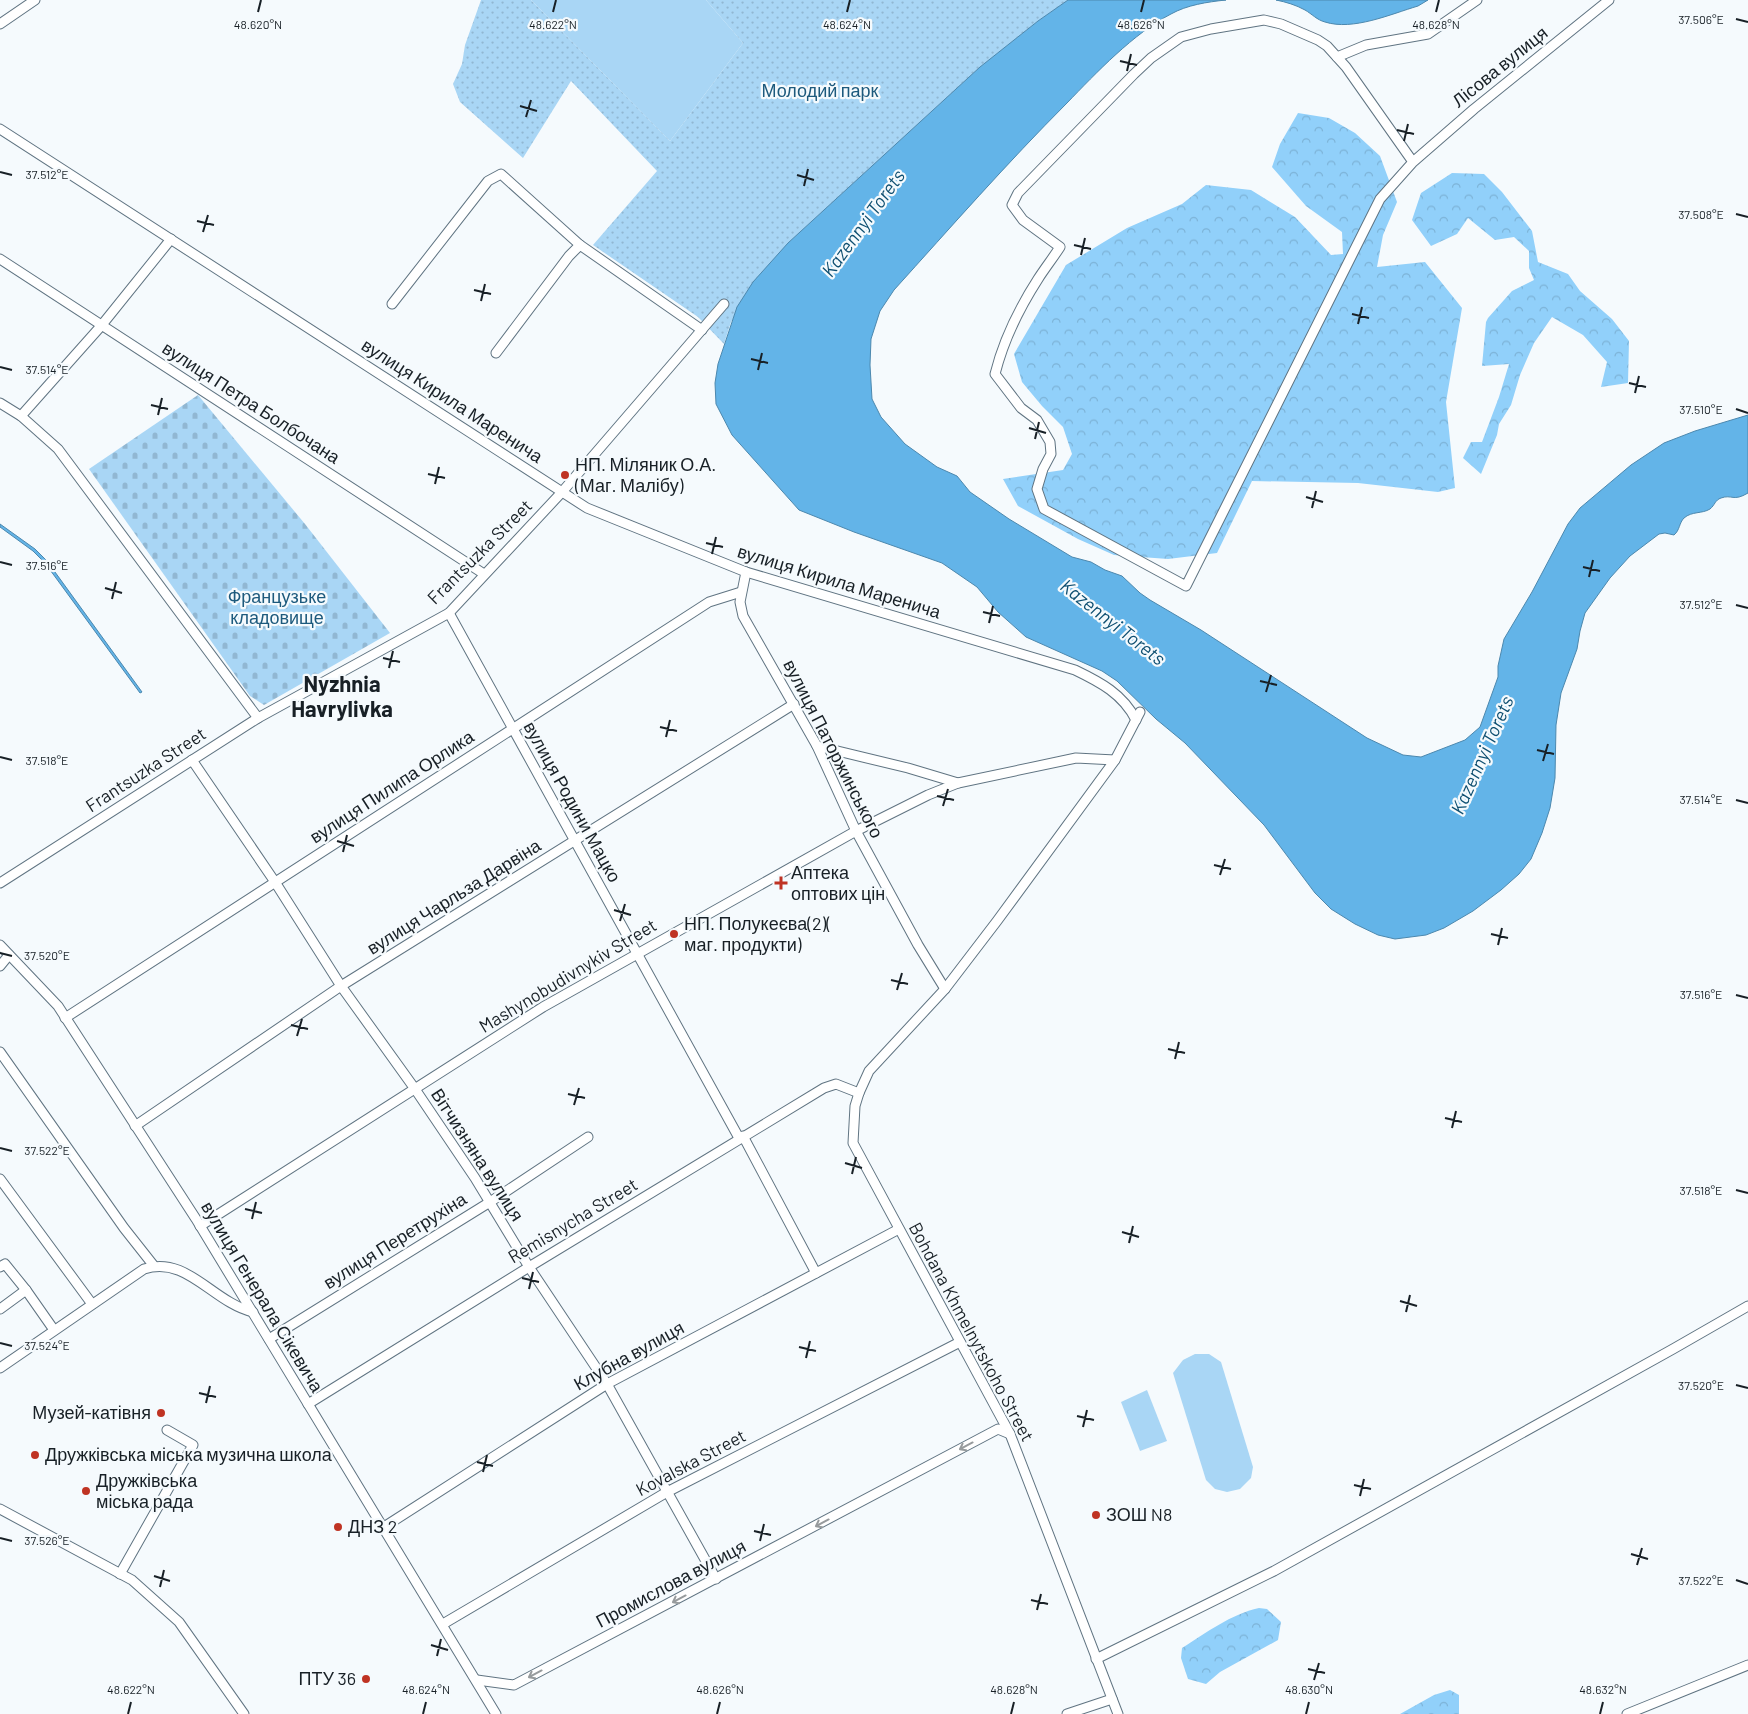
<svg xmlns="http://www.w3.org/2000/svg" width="1748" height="1714" font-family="Barlow,sans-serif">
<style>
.grass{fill:#a9d6f5}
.forest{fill:url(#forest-crowns)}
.cemetery{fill:url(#cemetery-stones)}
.park{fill:url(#park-dots)}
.water{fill:#63b4e8;stroke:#4c88ae}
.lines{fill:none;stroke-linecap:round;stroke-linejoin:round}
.minor-casing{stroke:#607482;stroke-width:11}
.minor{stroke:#fff;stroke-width:9}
.oneway{stroke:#979b9d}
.ticks{fill:none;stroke:#182026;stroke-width:2}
.poi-dot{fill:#bf3323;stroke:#f5fafd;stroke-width:2}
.labels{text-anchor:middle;stroke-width:4.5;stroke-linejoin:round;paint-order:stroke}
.street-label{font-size:18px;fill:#182026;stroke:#f5fafd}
.park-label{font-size:18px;fill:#1d5a7d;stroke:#f5fafd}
.poi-label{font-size:18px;fill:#182026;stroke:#f5fafd;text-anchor:start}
.water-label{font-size:19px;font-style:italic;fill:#0e4f71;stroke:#f5fafd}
.district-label{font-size:22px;font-weight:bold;fill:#182026;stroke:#f5fafd}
.ticks-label{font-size:12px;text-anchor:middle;fill:#182026;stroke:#f5fafd;stroke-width:4.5;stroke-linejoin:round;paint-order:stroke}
</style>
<defs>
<pattern id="forest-crowns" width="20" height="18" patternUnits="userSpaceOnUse" patternTransform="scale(1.25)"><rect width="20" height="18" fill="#91d0fa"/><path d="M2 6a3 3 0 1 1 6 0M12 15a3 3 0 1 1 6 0" fill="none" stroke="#7cb2d6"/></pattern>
<pattern id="cemetery-stones" width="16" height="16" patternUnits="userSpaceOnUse" patternTransform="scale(1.25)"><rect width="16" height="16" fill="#a9d6f5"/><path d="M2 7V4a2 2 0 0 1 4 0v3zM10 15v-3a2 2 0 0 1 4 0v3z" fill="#91b7d2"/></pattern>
<pattern id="park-dots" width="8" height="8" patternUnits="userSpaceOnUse" patternTransform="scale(1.25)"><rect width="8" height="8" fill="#a9d6f5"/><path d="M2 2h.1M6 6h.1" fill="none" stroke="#91b7d2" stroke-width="1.8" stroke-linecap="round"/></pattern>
</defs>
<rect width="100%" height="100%" fill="#f5fafd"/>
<!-- grass -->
<g class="grass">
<polygon points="531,0 706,0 743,43 670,141"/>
<polygon points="1195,1354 1209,1354 1221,1362 1253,1467 1251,1478 1240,1489 1227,1492 1215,1489 1206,1480 1173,1373 1183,1360"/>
<polygon points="1147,1390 1167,1441 1140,1451 1121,1402"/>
</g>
<!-- forest -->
<g class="forest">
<polygon points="1298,113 1329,118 1355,133 1380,156 1397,202 1383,235 1377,267 1425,262 1462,308 1446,402 1455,488 1438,492 1358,483 1252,481 1217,553 1168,559 1114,555 1078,539 1018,506 1003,479 1063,470 1072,454 1063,427 1042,406 1022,382 1014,354 1066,265 1127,228 1182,204 1206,185 1251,190 1295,217 1331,255 1343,254 1342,232 1306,206 1272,167 1280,144"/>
<polygon points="1452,173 1484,174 1502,192 1532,231 1538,262 1568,274 1580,291 1612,319 1629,341 1628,383 1601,387 1607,362 1583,335 1552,317 1534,343 1520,375 1511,405 1499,424 1497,435 1481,474 1463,458 1471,442 1482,442 1499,397 1509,364 1482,366 1486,322 1488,318 1512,291 1534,280 1529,268 1529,251 1514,237 1495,240 1468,218 1457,234 1431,246 1412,220 1421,193"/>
<path d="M1259,1608L1267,1609L1281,1622L1278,1640L1220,1672L1206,1684L1188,1679L1181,1658L1182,1648C1206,1633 1231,1614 1259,1608Z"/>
<polygon points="1450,1690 1459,1695 1459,1714 1400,1714 1434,1695"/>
</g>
<!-- cemetery -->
<polygon class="cemetery" points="198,395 305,524 390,633 264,705 250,696 89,469"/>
<!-- park -->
<polygon class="park" points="481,0 531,0 670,141 743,43 706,0 1068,0 1038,21 980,67 788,243 731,322 724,344 698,317 593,245 657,171 571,81 523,158 460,102 453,84 462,64 465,45"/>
<!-- water -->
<g class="water">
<path d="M1068,0H1226C1207,2 1187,5 1171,14C1134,33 1096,73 1067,103C1007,163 951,227 894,290L880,311L871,339L870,365L872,399L881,417L905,444L937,467L957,476L970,492L1009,519L1072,557L1091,562L1105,570L1122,576L1140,593L1150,600L1201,630L1367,738L1403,755L1421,757L1465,740L1480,727L1498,677V666L1504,639L1532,592L1568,524L1580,508L1631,465L1664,443L1695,431L1748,415V493C1733,502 1732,494 1721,498C1715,500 1715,505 1710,509C1702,514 1692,511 1684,518C1679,523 1680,530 1674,535L1665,533L1659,534L1630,556L1610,578L1585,613L1580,631L1577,649L1561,693L1556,725L1555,778L1550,808L1542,833L1531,859L1519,874L1501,890L1473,911L1444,928L1426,935L1395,939L1378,935L1355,924L1331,909L1315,893L1264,825L1185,743L1156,719L1117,681L1102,671L1026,637L998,612L977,587L942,563L854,532L799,510L732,435L716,404L715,383L718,364L737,307L753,282L788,243L980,67L1038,21Z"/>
<path d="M1276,0H1428L1418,6C1391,14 1353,31 1325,22C1317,20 1312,14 1305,10C1296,5 1286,2 1276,0Z"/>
<polygon points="0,524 35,549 47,561 142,692 140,693 45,563 33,551 0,527"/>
</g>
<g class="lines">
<defs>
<g id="minor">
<polyline points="0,24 35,0"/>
<polyline points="1337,57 1366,45 1428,34 1477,0"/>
<path d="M0,129L587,508L746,572L1075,670C1100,682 1123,694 1136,720"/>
<path d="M1413,162L1346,67L1327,46L1318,40L1281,24L1264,20L1211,29L1181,37L1151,58L1134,74L1018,193L1012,205L1023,220L1060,247C1053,258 1045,268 1038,279C1020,307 1003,342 995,374L1021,408L1037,420L1050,442L1051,454L1043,469L1037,489L1044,509L1186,586L1380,199L1413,162L1474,109L1609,0"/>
<polyline points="0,259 484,574"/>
<polyline points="392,304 488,181 501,174 580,245"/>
<polyline points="496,353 569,256 580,245 702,330"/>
<polyline points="0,403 21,416 58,449 258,718"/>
<polyline points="21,416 101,326 171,239"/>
<polyline points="746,572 740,602 743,616 817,746 856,831 918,945 945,989"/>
<polyline points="449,613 739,1138"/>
<polyline points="817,746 908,768 958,783"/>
<polyline points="192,760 275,882 341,986 415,1089 475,1178 529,1267 607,1384 716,1579"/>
<polyline points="0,883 258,718 449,613 562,492 724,304"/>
<polyline points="0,945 58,1006 196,1219 496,1714"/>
<polyline points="0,966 9,955"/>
<polyline points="65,1018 709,602 741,592"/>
<polyline points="0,1052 124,1228 154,1266"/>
<polyline points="135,1126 341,986 794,704"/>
<polyline points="743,1136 816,1273"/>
<polyline points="0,1179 92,1304"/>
<polyline points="200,1226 543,1007 856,831 928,795 958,783 1076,758 1115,760"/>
<polyline points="0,1267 5,1264 26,1290"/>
<polyline points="0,1309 26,1290 54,1330"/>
<polyline points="269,1339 490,1202 588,1137"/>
<path d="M0,1368L144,1269C187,1255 212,1302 253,1312"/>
<polyline points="308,1404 529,1267 824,1088 836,1084 859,1093"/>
<polyline points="0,1509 132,1580 179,1622 244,1714"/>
<polyline points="384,1527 607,1384 899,1229"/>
<polyline points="120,1574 193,1445 167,1430"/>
<polyline points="443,1624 667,1492 960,1342"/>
<polyline points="1096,1659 1274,1571 1673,1349 1748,1306"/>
<polyline points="477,1680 514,1685 998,1429 1010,1434"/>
<polyline points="1067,1714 1112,1699"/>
<polyline points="1118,1714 1010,1434 853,1143 855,1106 859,1093 869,1071 945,989 997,921 1115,760 1140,712"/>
<polyline points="1627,1714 1748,1665"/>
</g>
</defs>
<!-- minor casing -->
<use href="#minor" class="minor-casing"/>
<!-- minor -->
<use href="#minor" class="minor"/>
</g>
<!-- one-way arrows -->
<defs><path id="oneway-shaft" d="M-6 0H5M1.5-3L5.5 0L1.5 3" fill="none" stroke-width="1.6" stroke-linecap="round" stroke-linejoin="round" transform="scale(1.25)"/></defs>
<g class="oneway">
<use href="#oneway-shaft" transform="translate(966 1446) rotate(152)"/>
<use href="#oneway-shaft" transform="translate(822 1523) rotate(152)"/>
<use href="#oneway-shaft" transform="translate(679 1599) rotate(152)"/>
<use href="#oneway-shaft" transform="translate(535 1674) rotate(152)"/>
</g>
<!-- ticks -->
<path class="ticks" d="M258,12L261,0M553,12L556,0M847,12L850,0M1141,12L1144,0M1436,12L1439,0M1736,19L1748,22M1120,61L1137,65M1127,71L1131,54M520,106L537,111M526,117L531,100M1397,130L1414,134M1404,141L1408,124M0,172L12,175M797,175L814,180M804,186L808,169M1736,214L1748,217M197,221L214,225M203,232L208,215M1074,245L1091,249M1081,255L1085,238M474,290L491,294M481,301L485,284M1352,314L1369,318M1358,324L1362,307M751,359L768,363M0,367L12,370M758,370L762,353M1629,383L1646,387M1635,393L1639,376M151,405L168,409M1736,409L1748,413M158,415L162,398M1029,428L1046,433M1035,439L1039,422M428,474L445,478M435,484L439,467M1306,497L1323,502M1312,508L1316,491M706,543L723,547M712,554L716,537M0,562L12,565M1583,567L1600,571M1589,577L1593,560M105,588L122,593M112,599L116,582M1736,605L1748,608M983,612L1000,616M989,623L993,606M383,658L400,662M389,668L393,651M1260,681L1277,685M1266,692L1271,675M660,727L677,731M666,737L670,720M1537,750L1554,754M0,757L12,760M1543,761L1548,744M937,796L954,800M1736,800L1748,803M943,806L948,789M337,841L354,846M343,852L347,835M1214,865L1231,869M1220,875L1225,859M614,910L631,915M620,921L625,904M1491,934L1508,938M1498,945L1502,928M0,953L12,956M891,980L908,984M897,990L902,973M1736,995L1748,998M291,1025L308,1029M297,1036L302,1019M1168,1049L1185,1053M1175,1059L1179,1042M568,1094L585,1098M574,1105L579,1088M1445,1118L1462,1122M1452,1128L1456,1111M0,1148L12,1151M845,1163L862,1168M852,1174L856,1157M1736,1190L1748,1193M245,1209L262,1213M252,1219L256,1202M1122,1232L1139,1237M1129,1243L1133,1226M522,1278L539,1282M529,1289L533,1272M1400,1301L1417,1306M1406,1312L1410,1295M0,1343L12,1346M799,1347L816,1351M806,1358L810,1341M1736,1385L1748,1388M199,1393L216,1397M206,1403L210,1386M1077,1416L1094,1420M1083,1427L1087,1410M477,1462L493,1466M483,1472L487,1455M1354,1485L1371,1489M1360,1496L1364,1479M754,1531L771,1535M0,1538L12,1541M760,1541L764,1524M1631,1554L1648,1559M1637,1565L1642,1548M154,1576L170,1581M1736,1580L1748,1584M160,1587L164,1570M1031,1600L1048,1604M1037,1610L1041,1594M431,1645L448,1650M437,1656L441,1639M1308,1669L1325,1673M1314,1680L1319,1663M128,1714L131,1702M423,1714L426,1702M717,1714L720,1702M1011,1714L1014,1702M1306,1714L1309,1702M1600,1714L1603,1702"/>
<!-- markers -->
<g class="poi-dot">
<circle cx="565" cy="475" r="5"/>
<path d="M778.5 875.5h5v5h5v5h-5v5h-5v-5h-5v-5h5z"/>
<circle cx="674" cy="934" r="5"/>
<circle cx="161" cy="1413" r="5"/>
<circle cx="35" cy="1455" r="5"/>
<circle cx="86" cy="1491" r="5"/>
<circle cx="1096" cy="1515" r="5"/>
<circle cx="338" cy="1527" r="5"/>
<circle cx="366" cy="1679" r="5"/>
</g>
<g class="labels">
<!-- street labels -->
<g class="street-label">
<text transform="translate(1500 67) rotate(-39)" y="6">Лісова вулиця</text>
<text transform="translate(452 401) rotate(33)" y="6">вулиця Кирила Маренича</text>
<text transform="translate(251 403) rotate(33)" y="6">вулиця Петра Болбочана</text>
<text transform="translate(480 552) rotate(-45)" y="6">Frantsuzka Street</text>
<text transform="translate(839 582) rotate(17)" y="6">вулиця Кирила Маренича</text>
<text transform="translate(833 749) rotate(63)" y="6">вулиця Паторжинського</text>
<text transform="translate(146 770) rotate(-33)" y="6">Frantsuzka Street</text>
<text transform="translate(392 787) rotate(-33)" y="6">вулиця Пилипа Орлика</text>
<text transform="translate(572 802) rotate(61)" y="6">вулиця Родини Мацко</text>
<text transform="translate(454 897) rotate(-32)" y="6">вулиця Чарльза Дарвіна</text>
<text transform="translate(568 976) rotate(-31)" y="6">Mashynobudivnykiv Street</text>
<text transform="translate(477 1155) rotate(57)" y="6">Вітчизняна вулиця</text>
<text transform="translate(573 1221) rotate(-31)" y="6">Remisnycha Street</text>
<text transform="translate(395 1241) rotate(-32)" y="6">вулиця Перетрухіна</text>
<text transform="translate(262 1297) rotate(59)" y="6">вулиця Генерала Сікевича</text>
<text transform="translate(971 1332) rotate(62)" y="6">Bohdana Khmelnytskoho Street</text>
<text transform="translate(629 1356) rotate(-29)" y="6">Клубна вулиця</text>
<text transform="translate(691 1463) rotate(-28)" y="6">Kovalska Street</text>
<text transform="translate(671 1584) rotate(-28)" y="6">Промислова вулиця</text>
</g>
<!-- park labels -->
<g class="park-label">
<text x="820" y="97">Молодий парк</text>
<text x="277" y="603">Французьке<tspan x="277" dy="21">кладовище</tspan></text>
</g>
<!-- poi labels -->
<g class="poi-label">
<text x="575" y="471">НП. Міляник О.А.<tspan x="575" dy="21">(Маг. Малібу)</tspan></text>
<text x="791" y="879">Аптека<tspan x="791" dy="21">оптових цін</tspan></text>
<text x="684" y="930">НП. Полукеєва(2)(<tspan x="684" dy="21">маг. продукти)</tspan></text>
<text x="151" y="1419" text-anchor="end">Музей-катівня</text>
<text x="45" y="1461">Дружківська міська музична школа</text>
<text x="96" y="1487">Дружківська<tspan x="96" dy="21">міська рада</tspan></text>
<text x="1106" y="1521">ЗОШ N8</text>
<text x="348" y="1533">ДНЗ 2</text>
<text x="356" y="1685" text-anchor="end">ПТУ 36</text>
</g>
<!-- water labels -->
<g class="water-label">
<text transform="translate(863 223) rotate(-54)" y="7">Kazennyi Torets</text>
<text transform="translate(1113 622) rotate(38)" y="7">Kazennyi Torets</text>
<text transform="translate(1482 755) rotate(-66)" y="7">Kazennyi Torets</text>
</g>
<!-- district labels -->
<g class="district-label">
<text x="342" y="692">Nyzhnia<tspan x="342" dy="25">Havrylivka</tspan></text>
</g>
</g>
<g class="ticks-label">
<text x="1701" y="24">37.506°E</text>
<text x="553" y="29">48.622°N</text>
<text x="847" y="29">48.624°N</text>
<text x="1141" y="29">48.626°N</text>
<text x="1436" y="29">48.628°N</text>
<text x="258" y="29">48.620°N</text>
<text x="47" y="179">37.512°E</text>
<text x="1701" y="219">37.508°E</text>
<text x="47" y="374">37.514°E</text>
<text x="1701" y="414">37.510°E</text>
<text x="47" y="570">37.516°E</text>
<text x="1701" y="609">37.512°E</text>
<text x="47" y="765">37.518°E</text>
<text x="1701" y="804">37.514°E</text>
<text x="47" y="960">37.520°E</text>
<text x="1701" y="999">37.516°E</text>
<text x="47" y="1155">37.522°E</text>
<text x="1701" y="1195">37.518°E</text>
<text x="47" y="1350">37.524°E</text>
<text x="1701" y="1390">37.520°E</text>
<text x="47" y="1545">37.526°E</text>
<text x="1701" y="1585">37.522°E</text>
<text x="131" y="1694">48.622°N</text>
<text x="426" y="1694">48.624°N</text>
<text x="720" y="1694">48.626°N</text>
<text x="1014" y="1694">48.628°N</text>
<text x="1309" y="1694">48.630°N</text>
<text x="1603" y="1694">48.632°N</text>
</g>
</svg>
